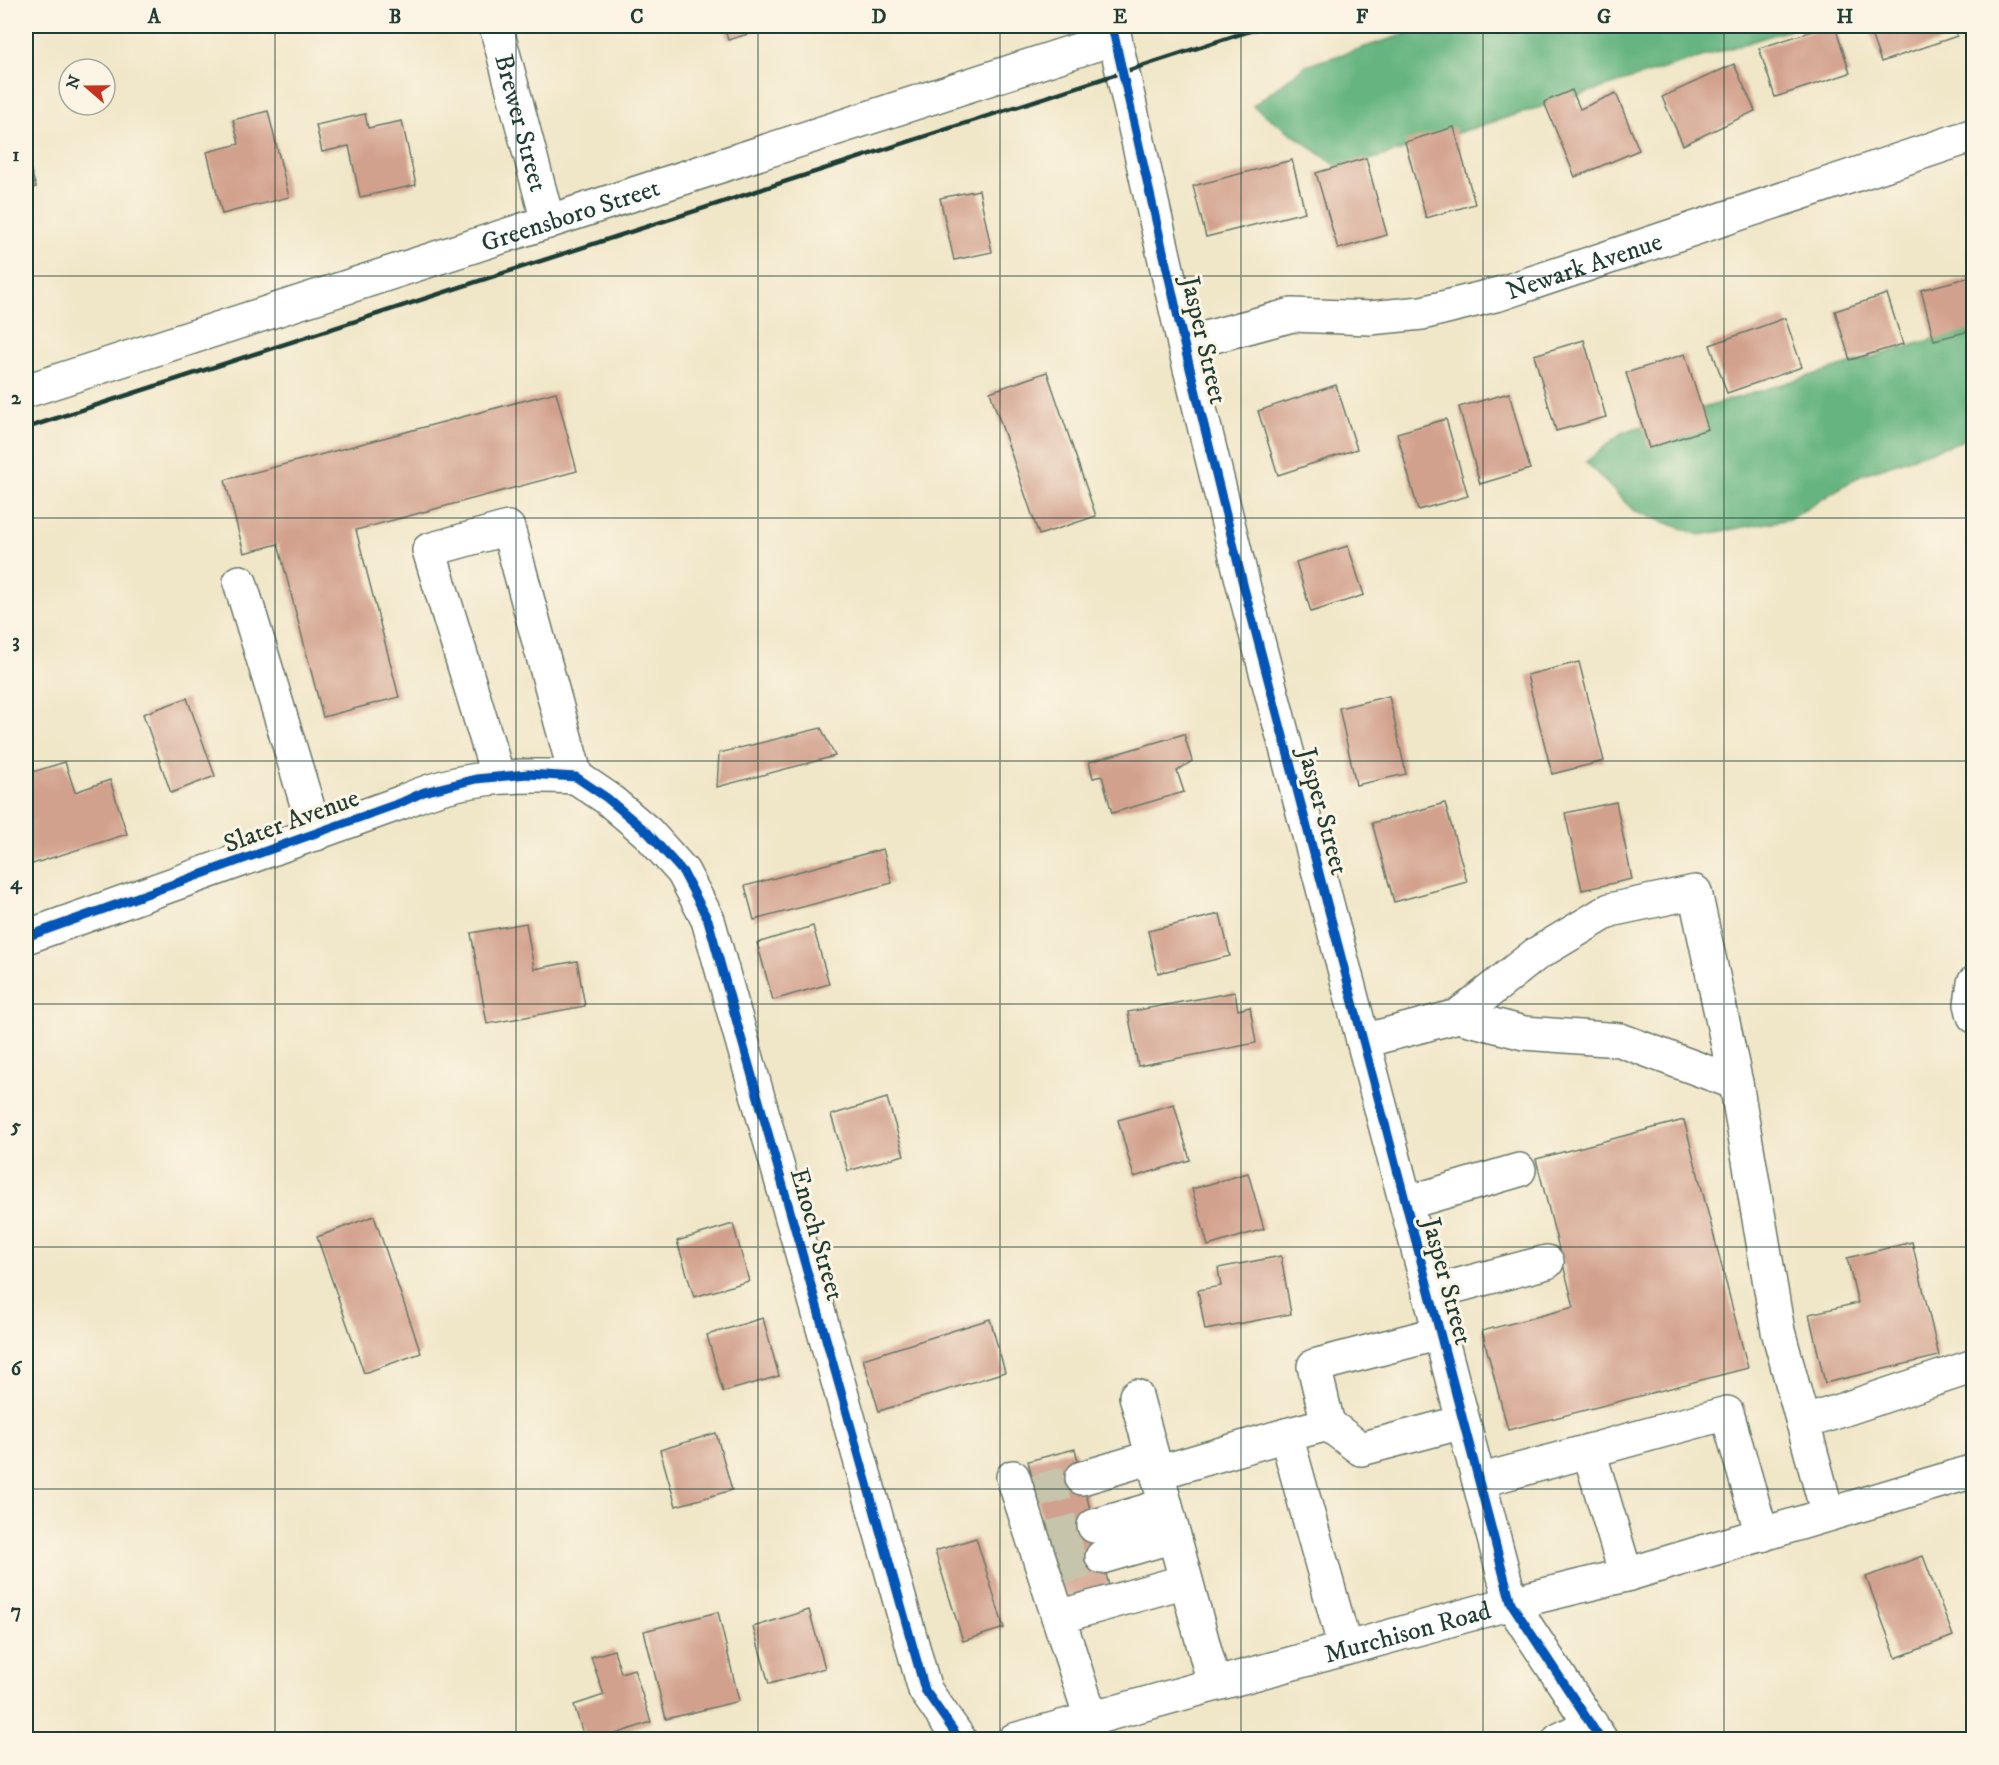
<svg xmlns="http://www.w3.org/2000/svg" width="1999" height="1765" font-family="'IM FELL DW Pica',serif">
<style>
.forest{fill:#66b580;stroke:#42795a;stroke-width:1.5}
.building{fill:#d2a18d}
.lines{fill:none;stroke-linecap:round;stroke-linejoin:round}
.minor-tunnel{stroke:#c6c4aa;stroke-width:33;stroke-dasharray:33 16;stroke-linecap:butt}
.minor-casing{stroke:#687868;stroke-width:36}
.major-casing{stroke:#687868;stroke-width:36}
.minor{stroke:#fff;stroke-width:33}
.major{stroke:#fff;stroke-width:33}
.rail{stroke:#1f3d34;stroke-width:4.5}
.cycleway-casing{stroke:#fcf5e5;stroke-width:13}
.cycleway{stroke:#0057b8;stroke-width:9}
.grid{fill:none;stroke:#1f3d34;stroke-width:1.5;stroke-opacity:0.55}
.labels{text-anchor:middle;stroke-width:6;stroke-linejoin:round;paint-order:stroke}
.street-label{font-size:26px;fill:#1f3d34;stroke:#fcf5e5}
.neatline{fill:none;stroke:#1f3d34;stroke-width:2}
.grid-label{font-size:20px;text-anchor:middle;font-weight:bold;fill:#1f3d34}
</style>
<rect width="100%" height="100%" fill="#fcf5e5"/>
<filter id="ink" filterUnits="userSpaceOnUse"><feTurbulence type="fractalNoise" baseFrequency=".0167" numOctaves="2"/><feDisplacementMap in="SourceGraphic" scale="12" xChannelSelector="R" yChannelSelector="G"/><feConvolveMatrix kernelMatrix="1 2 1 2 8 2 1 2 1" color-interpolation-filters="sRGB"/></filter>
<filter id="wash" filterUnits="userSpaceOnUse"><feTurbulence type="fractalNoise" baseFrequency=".008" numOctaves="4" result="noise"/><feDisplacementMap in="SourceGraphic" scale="24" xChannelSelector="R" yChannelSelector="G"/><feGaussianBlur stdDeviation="1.35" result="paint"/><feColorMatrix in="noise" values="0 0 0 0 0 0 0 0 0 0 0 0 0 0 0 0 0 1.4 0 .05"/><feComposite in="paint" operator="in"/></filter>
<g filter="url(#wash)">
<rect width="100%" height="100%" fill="#f0e6c8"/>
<!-- forest -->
<g class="forest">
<polygon points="1431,26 1802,26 1341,169 1253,106 1305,66"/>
<polygon points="1973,327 1973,437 1861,475 1790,519 1700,535 1634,511 1586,462 1623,432"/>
</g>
<g id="blocks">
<!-- building -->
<g class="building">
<polygon points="724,26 774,26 728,40"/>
<polygon points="1829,26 1835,26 1850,73 1775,97 1759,48"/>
<polygon points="1868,26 1953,26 1957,36 1881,62"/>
<polygon points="1734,64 1755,111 1683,145 1662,97"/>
<polygon points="1572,90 1580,109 1616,93 1639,150 1575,177 1544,102"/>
<polygon points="268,111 289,197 222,214 207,152 239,144 233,120"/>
<polygon points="365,114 368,128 402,121 416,185 360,197 349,146 322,152 316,125"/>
<polygon points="1454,127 1475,204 1426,218 1405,142"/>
<polygon points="26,156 36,187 26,190"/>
<polygon points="1366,158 1387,235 1338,249 1316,173"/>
<polygon points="1292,160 1305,212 1206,237 1193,186"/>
<polygon points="979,190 992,252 954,260 940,198"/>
<polygon points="1974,276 1974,330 1934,340 1921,290"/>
<polygon points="1887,294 1903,344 1850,360 1835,311"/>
<polygon points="1785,318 1802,367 1727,393 1710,345"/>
<polygon points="1584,340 1606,417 1556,431 1534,355"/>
<polygon points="1685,354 1708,429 1649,448 1626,373"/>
<polygon points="1047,372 1096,516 1039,535 990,392"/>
<polygon points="1336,385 1357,449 1278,475 1258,411"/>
<polygon points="556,392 577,471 356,530 399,697 323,717 278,544 244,553 225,480"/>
<polygon points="1509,393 1530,469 1480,484 1459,407"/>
<polygon points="1446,419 1468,496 1418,510 1397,433"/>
<polygon points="1348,546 1364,595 1311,612 1296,562"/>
<polygon points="1579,662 1604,761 1552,774 1527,675"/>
<polygon points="1389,696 1406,774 1356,785 1339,708"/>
<polygon points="187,698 215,776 171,793 143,714"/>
<polygon points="821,728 835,756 717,787 719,753"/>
<polygon points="1184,734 1192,761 1177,771 1184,792 1112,813 1102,776 1093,778 1089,762"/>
<polygon points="65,762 75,792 110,780 127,834 26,866 26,774"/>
<polygon points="1616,802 1632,879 1582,890 1565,813"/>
<polygon points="1445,803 1467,882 1394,902 1372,823"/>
<polygon points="883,849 892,883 754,920 745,886"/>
<polygon points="1220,914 1230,956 1158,973 1148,931"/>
<polygon points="526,923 534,969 577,961 585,1006 487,1024 471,933"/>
<polygon points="813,926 829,984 773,1000 757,943"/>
<polygon points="1235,992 1238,1010 1250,1007 1256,1043 1138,1066 1128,1012"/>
<polygon points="887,1098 904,1155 848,1171 831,1115"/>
<polygon points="1174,1104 1190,1160 1134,1177 1118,1120"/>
<polygon points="1684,1120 1748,1368 1508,1430 1482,1331 1574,1307 1536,1159"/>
<polygon points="1248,1173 1264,1229 1208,1246 1192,1189"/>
<polygon points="374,1216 421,1353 364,1373 317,1237"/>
<polygon points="733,1224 749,1281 694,1297 677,1241"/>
<polygon points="1912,1242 1939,1356 1825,1383 1809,1314 1858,1303 1847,1258"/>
<polygon points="1281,1256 1291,1314 1205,1330 1198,1290 1221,1286 1218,1268"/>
<polygon points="763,1318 779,1376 723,1392 707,1335"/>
<polygon points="990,1319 1005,1372 879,1411 863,1359"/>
<polygon points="716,1433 732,1490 676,1506 660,1450"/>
<polygon points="1075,1449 1109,1586 1062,1598 1028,1461"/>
<polygon points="976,1538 1004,1628 963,1641 935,1551"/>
<polygon points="1923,1556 1953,1636 1896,1658 1866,1577"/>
<polygon points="809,1610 825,1668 769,1684 753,1627"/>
<polygon points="718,1612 739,1701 666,1719 644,1631"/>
<polygon points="614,1650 621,1673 634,1669 651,1722 598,1740 585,1740 574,1705 604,1695 591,1657"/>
</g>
</g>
</g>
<g filter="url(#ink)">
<use href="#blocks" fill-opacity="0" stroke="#687868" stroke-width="1.5"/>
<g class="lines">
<!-- minor-tunnel -->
<g class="minor-tunnel">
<polyline points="1035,1492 1082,1478"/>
<polyline points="1047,1538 1094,1526"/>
<polyline points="1055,1570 1102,1557"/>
</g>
<defs>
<g id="minor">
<path id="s1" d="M496,26L548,222"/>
<polyline points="1112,26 1184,344 1244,588 1511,1603 1601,1740"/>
<path id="s2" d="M1184,344L1292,315L1370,318L1422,313L1499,294L1974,135"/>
<path id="s3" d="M26,391L1115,38"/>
<polyline points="240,582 316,834"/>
<polyline points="498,777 429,550 508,528 576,777"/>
<polyline points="576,777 607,798 648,833 683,872 708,920 925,1690 960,1740"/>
<path d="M26,937L400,803C458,776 514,774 576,777"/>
<polyline points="1974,983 1971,1004 1974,1016"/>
<polyline points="1458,1016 1524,1033 1620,1040 1736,1083"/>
<polyline points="1363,1041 1458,1016 1535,955 1610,910 1695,892 1736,1083 1778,1331 1828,1515"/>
<polyline points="1406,1203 1519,1170"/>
<polyline points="1429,1293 1547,1262"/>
<polyline points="1136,1396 1157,1473"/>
<polyline points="1803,1423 1974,1366"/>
<polyline points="1328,1424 1314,1366 1440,1333"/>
<polyline points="1589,1451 1626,1575"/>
<polyline points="1013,1477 1091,1718"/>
<polyline points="1082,1478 1152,1457"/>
<polyline points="1479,1481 1727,1413 1762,1535"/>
<polyline points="1094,1526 1166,1505"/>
<polyline points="1102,1557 1174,1536"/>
<polyline points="1058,1617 1186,1581"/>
<polyline points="1345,1648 1286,1435 1328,1424 1361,1449 1463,1422"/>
<polyline points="1214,1684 1157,1473 1286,1435"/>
<polyline points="1559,1740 1591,1724"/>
</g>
<g id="major">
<path id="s4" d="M1014,1740L1511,1603L1626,1575L1974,1471"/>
</g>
</defs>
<!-- minor casing -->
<use href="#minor" class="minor-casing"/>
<!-- major casing -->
<use href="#major" class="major-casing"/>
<!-- minor -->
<use href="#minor" class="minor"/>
<!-- major -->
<use href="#major" class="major"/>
<!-- rail -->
<polyline class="rail" points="26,428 1265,26"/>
<defs>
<g id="cycleway">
<polyline points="1112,26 1184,344 1244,588 1511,1603 1601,1740"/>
<polyline points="26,937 400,803 424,792 476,779 528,774 576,777 607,798 648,833 683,872 708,920 925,1690 960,1740"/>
</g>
</defs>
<!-- cycleway casing -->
<use href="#cycleway" class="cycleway-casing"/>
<!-- cycleway -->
<use href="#cycleway" class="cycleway"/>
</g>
</g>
<!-- grid -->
<path class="grid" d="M275,26V1740M516,26V1740M758,26V1740M1000,26V1740M1241,26V1740M1483,26V1740M1724,26V1740M26,276H1974M26,518H1974M26,761H1974M26,1004H1974M26,1247H1974M26,1489H1974"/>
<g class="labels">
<!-- street labels -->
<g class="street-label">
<text dy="9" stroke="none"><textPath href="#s1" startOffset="100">Brewer Street</textPath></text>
<text dy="9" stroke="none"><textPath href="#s3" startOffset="572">Greensboro Street</textPath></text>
<text dy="9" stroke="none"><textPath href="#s2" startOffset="411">Newark Avenue</textPath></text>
<text transform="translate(1205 340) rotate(77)" y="9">Jasper Street</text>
<text transform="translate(1324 811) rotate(75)" y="9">Jasper Street</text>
<text transform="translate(291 820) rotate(-20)" y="9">Slater Avenue</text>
<text transform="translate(818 1234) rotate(74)" y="9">Enoch Street</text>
<text transform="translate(1448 1281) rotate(75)" y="9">Jasper Street</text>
<text dy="9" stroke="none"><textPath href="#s4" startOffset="408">Murchison Road</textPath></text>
</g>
</g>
<!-- margin -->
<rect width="1999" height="1765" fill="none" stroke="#fcf5e5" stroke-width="66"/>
<!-- north arrow -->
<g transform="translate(87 87) rotate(290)"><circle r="28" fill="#fcf5e5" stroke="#a4ab9e" stroke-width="1.5"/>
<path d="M0-4.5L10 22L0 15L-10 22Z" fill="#c8321e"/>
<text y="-9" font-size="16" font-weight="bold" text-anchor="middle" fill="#1f3d34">N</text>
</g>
<rect x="33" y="33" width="1933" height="1699" class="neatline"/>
<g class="grid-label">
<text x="154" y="23">A</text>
<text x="395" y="23">B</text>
<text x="637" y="23">C</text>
<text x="879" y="23">D</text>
<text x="1120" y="23">E</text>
<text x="1362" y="23">F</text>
<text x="1604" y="23">G</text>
<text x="1845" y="23">H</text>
<text x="16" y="161">1</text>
<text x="16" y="404">2</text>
<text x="16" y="647">3</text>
<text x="16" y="889">4</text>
<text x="16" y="1132">5</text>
<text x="16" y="1375">6</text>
<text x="16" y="1617">7</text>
</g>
</svg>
